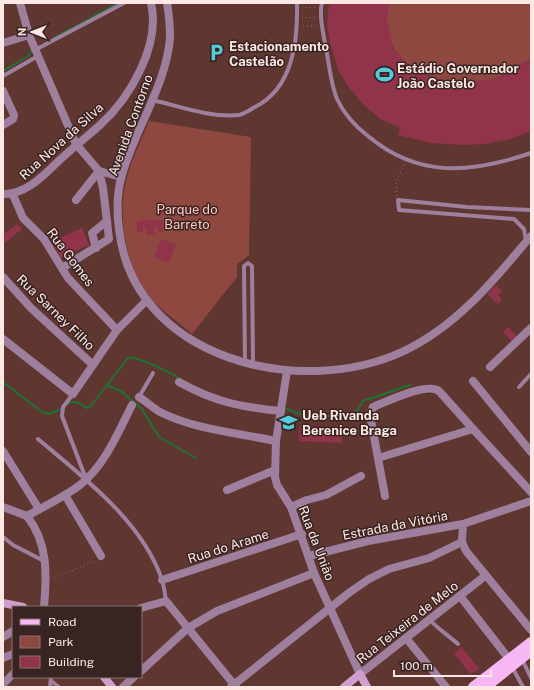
<svg xmlns="http://www.w3.org/2000/svg" width="534" height="690" font-family="'Public Sans',sans-serif">
<style>
.green{fill:#8e4840}
.lines{fill:none;stroke-linecap:round;stroke-linejoin:round}
.stream{stroke:#1d7333;stroke-width:2}
.building{fill:#90334b}
.path{stroke:#926f6a;stroke-width:1;stroke-dasharray:1 3;stroke-linecap:butt}
.service{stroke:#9e7f9d;stroke-width:4}
.minor{stroke:#9e7f9d;stroke-width:8}
.tertiary{stroke:#9e7f9d;stroke-width:8}
.secondary{stroke:#d19fce;stroke-width:8}
.primary{stroke:#f7b7f5;stroke-width:10}
.labels{text-anchor:middle;stroke-width:3;stroke-linejoin:round;paint-order:stroke}
.poi-label{font-size:13px;font-weight:bold;fill:#fee8e4;stroke:#382422;text-anchor:start}
.street-label{font-size:13px;fill:#fee8e4;stroke:#382422}
.park-label{font-size:13px;fill:#fec8c0;stroke:#382422}
</style>
<rect width="100%" height="100%" fill="#603631"/>
<!-- green -->
<g class="green">
<path d="M389,3H531V58C521,64 510,73 500,77C449,95 372,68 389,3Z"/>
<path d="M149,121L251,137L249,255L237,264V277L192,334C179,322 162,311 150,298C126,269 117,216 126,181C131,160 141,141 149,121Z"/>
</g>
<g class="lines">
<!-- stream -->
<g class="stream">
<polyline points="54,38 119,3"/>
<polyline points="3,71 27,57 33,49"/>
<polyline points="3,382 42,412 49,414 63,408"/>
<polyline points="108,386 112,387 122,392 142,409 159,437 196,458"/>
<path d="M66,405C76,398 79,404 87,408L91,406L128,358C139,356 170,373 181,379"/>
<polyline points="284,408 306,416 354,416 363,401 410,385"/>
</g>
</g>
<!-- building -->
<g class="building">
<polygon points="329,3 389,3 387,22 393,48 411,68 430,77 450,81 486,80 500,77 531,58 531,131 511,139 486,144 462,145 431,143 398,135 400,128 380,119 362,103 350,89 339,72 330,43 327,25"/>
<polygon points="163,220 163,232 158,232 158,227 155,227 155,235 146,235 146,227 143,227 143,232 137,232 137,221"/>
<polygon points="17,224 22,229 3,244 3,235"/>
<polygon points="82,228 89,245 60,258 53,241"/>
<polygon points="161,239 176,244 169,263 154,257"/>
<polygon points="496,285 502,291 498,295 502,299 498,304 487,294"/>
<polygon points="508,327 517,336 512,341 503,332"/>
<polygon points="300,426 341,428 342,443 299,441"/>
<polygon points="461,647 480,669 470,674 454,653"/>
</g>
<g class="lines">
<!-- path -->
<g class="path">
<polyline points="302,8 316,7"/>
<polyline points="302,18 315,17"/>
<polyline points="303,26 316,26"/>
<polyline points="397,196 396,182 404,165"/>
<polyline points="54,578 95,561"/>
</g>
<!-- service -->
<g class="service">
<path d="M322,3C318,17 326,45 328,60C330,72 332,87 337,99C344,114 355,126 368,136C419,179 472,173 531,153"/>
<polyline points="35,50 124,3"/>
<polyline points="3,76 38,56"/>
<path d="M152,100C179,106 210,118 239,115C244,114 250,110 255,107C293,88 298,41 297,3"/>
<polyline points="526,241 524,229 514,219 399,210 398,200 467,207 531,210"/>
<polyline points="245,362 244,266 248,263 252,266 253,364"/>
<polyline points="519,387 531,374"/>
<polyline points="73,394 63,407 62,416 86,479"/>
<polyline points="139,397 153,373"/>
<path d="M38,439C83,477 143,522 162,580C164,586 165,594 166,601"/>
<polyline points="3,537 13,545 44,561"/>
<path d="M430,620C438,629 449,636 458,644"/>
<polyline points="522,659 531,678"/>
<polyline points="512,667 523,687"/>
<polyline points="51,681 59,687"/>
<polyline points="50,687 51,677"/>
</g>
<!-- minor -->
<g class="minor">
<polyline points="20,3 29,35 76,144 99,171 121,177"/>
<polyline points="3,43 29,35"/>
<polyline points="3,91 14,115 13,119 3,125"/>
<path d="M3,194C28,195 46,172 63,157C75,146 88,136 100,125C130,98 161,45 151,3"/>
<polyline points="13,195 23,218 44,239 68,278 117,330"/>
<polyline points="76,200 99,171"/>
<polyline points="96,248 92,233 107,221"/>
<polyline points="62,268 109,239 103,188 99,171"/>
<polyline points="3,277 31,308 93,365"/>
<polyline points="3,339 73,394 117,330 146,301"/>
<polyline points="490,367 531,328"/>
<polyline points="473,381 531,452"/>
<path d="M179,382C215,402 240,407 281,411"/>
<path d="M139,397C147,402 154,409 162,413C197,430 238,433 276,441"/>
<polyline points="3,451 39,509"/>
<polyline points="378,458 473,429 531,492"/>
<polyline points="227,490 275,470"/>
<polyline points="65,495 101,556"/>
<path d="M385,496L370,415L373,407C388,401 427,382 439,391L473,429"/>
<polyline points="3,507 27,516"/>
<polyline points="291,507 307,500 326,495 361,476"/>
<path d="M27,516C45,506 64,497 80,485C105,465 118,433 132,405"/>
<path d="M27,516C48,543 47,574 44,607"/>
<polyline points="463,524 462,542 466,551 531,630"/>
<polyline points="309,556 368,541 463,524 531,501"/>
<polyline points="162,580 302,534"/>
<polyline points="460,596 509,659"/>
<polyline points="141,608 166,601 236,687"/>
<polyline points="3,637 13,631"/>
<polyline points="406,638 446,687"/>
<polyline points="3,658 13,654"/>
<polyline points="141,671 188,628 217,611 314,573"/>
<polyline points="360,674 485,576"/>
<polyline points="3,684 13,674"/>
<polyline points="123,687 134,677"/>
<polyline points="231,687 350,592 369,579 389,569 429,558 462,542"/>
</g>
<!-- tertiary -->
<g class="tertiary">
<path d="M167,3C169,14 170,26 170,38C166,86 135,129 122,175C117,191 117,213 119,229C133,359 300,400 404,351C457,326 494,280 531,236"/>
<polyline points="287,371 276,441 275,477 277,485 291,507 314,573 360,674"/>
</g>
<!-- secondary -->
<g class="secondary">
<polyline points="3,603 23,607"/>
<polyline points="104,677 112,687"/>
<polyline points="344,687 360,674 367,687"/>
</g>
<!-- primary -->
<g class="primary">
<polyline points="473,687 531,642"/>
<polyline points="486,687 531,651"/>
</g>
</g>
<!-- icons -->
<defs>
<symbol id="parking-bare" viewBox="-9 -9 18 18"><path d="M-3.5-5.5H1a3.5 3.5 0 0 1 0 7H-1V5.5H-3.5ZM-1-3.4V-.6H.8a1.4 1.4 0 0 0 0-2.8Z" fill="#53cbdb" stroke="#382422" stroke-width="2.5" paint-order="stroke"/></symbol>
<symbol id="stadium-bare" viewBox="-9 -9 18 18"><path d="M0-5a6.5 5 0 1 0 0 10a6.5 5 0 1 0 0-10ZM-3.5-1.8h7v3.6h-7Z" fill="#53cbdb" stroke="#382422" stroke-width="2.5" paint-order="stroke"/></symbol>
<symbol id="school-bare" viewBox="-9 -9 18 18"><path d="M0-5L7-2L0 1L-7-2ZM-4 1L0 2.5L4 1V4Q0 6-4 4Z" fill="#53cbdb" stroke="#382422" stroke-width="2.5" paint-order="stroke"/></symbol>
</defs>
<g fill-rule="evenodd">
<use href="#parking-bare" x="204" y="40" width="25" height="25"/>
<use href="#stadium-bare" x="372" y="62" width="25" height="25"/>
<use href="#school-bare" x="276" y="410" width="25" height="25"/>
</g>
<g class="labels">
<!-- poi labels -->
<g class="poi-label">
<text x="229" y="51">Estacionamento<tspan x="229" dy="15">Castelão</tspan></text>
<text x="397" y="73">Estádio Governador<tspan x="397" dy="15">João Castelo</tspan></text>
<text x="302" y="420">Ueb Rivanda<tspan x="302" dy="15">Berenice Braga</tspan></text>
</g>
<!-- street labels -->
<g class="street-label">
<text transform="translate(130 125) rotate(-70)" y="5">Avenida Contorno</text>
<text transform="translate(61 141) rotate(-42)" y="5">Rua Nova da Silva</text>
<text transform="translate(71 257) rotate(53)" y="5">Rua Gomes</text>
<text transform="translate(56 312) rotate(44)" y="5">Rua Sarney Filho</text>
<text transform="translate(395 525) rotate(-11)" y="5">Estrada da Vitória</text>
<text transform="translate(317 543) rotate(69)" y="5">Rua da União</text>
<text transform="translate(228 546) rotate(-18)" y="5">Rua do Arame</text>
<text transform="translate(407 622) rotate(-38)" y="5">Rua Teixeira de Melo</text>
</g>
<!-- park labels -->
<g class="park-label">
<text x="187" y="214">Parque do<tspan x="187" dy="15">Barreto</tspan></text>
</g>
</g>
<!-- border -->
<rect width="534" height="690" fill="none" stroke="#fee8e4" stroke-width="8"/>
<!-- legend -->
<rect x="12" y="606" width="130" height="72" fill="#382422" stroke="#877270"/>
<rect x="20" y="619" width="20" height="6" fill="#f7b7f5" stroke="#877270"/>
<text x="48" y="626" font-size="12" fill="#fee8e4">Road</text>
<rect x="20" y="636" width="20" height="12" fill="#8e4840" stroke="#877270"/>
<text x="48" y="646" font-size="12" fill="#fee8e4">Park</text>
<rect x="20" y="656" width="20" height="12" fill="#90334b" stroke="#877270"/>
<text x="48" y="666" font-size="12" fill="#fee8e4">Building</text>
<!-- north arrow -->
<g transform="translate(32 32) rotate(270)" stroke="#382422" stroke-width="3" paint-order="stroke">
<path d="M0-3L7 15L0 10L-7 15Z" fill="#fee8e4"/>
<text y="-6" font-size="11" font-weight="bold" text-anchor="middle" fill="#fee8e4">N</text>
</g>
<!-- scale -->
<path d="M394 670v6h97v-6" fill="none" stroke="#fee8e4" stroke-width="2"/>
<text x="400" y="670" font-size="12" fill="#fee8e4" stroke="#382422" stroke-width="3" paint-order="stroke">100 m</text>
</svg>
